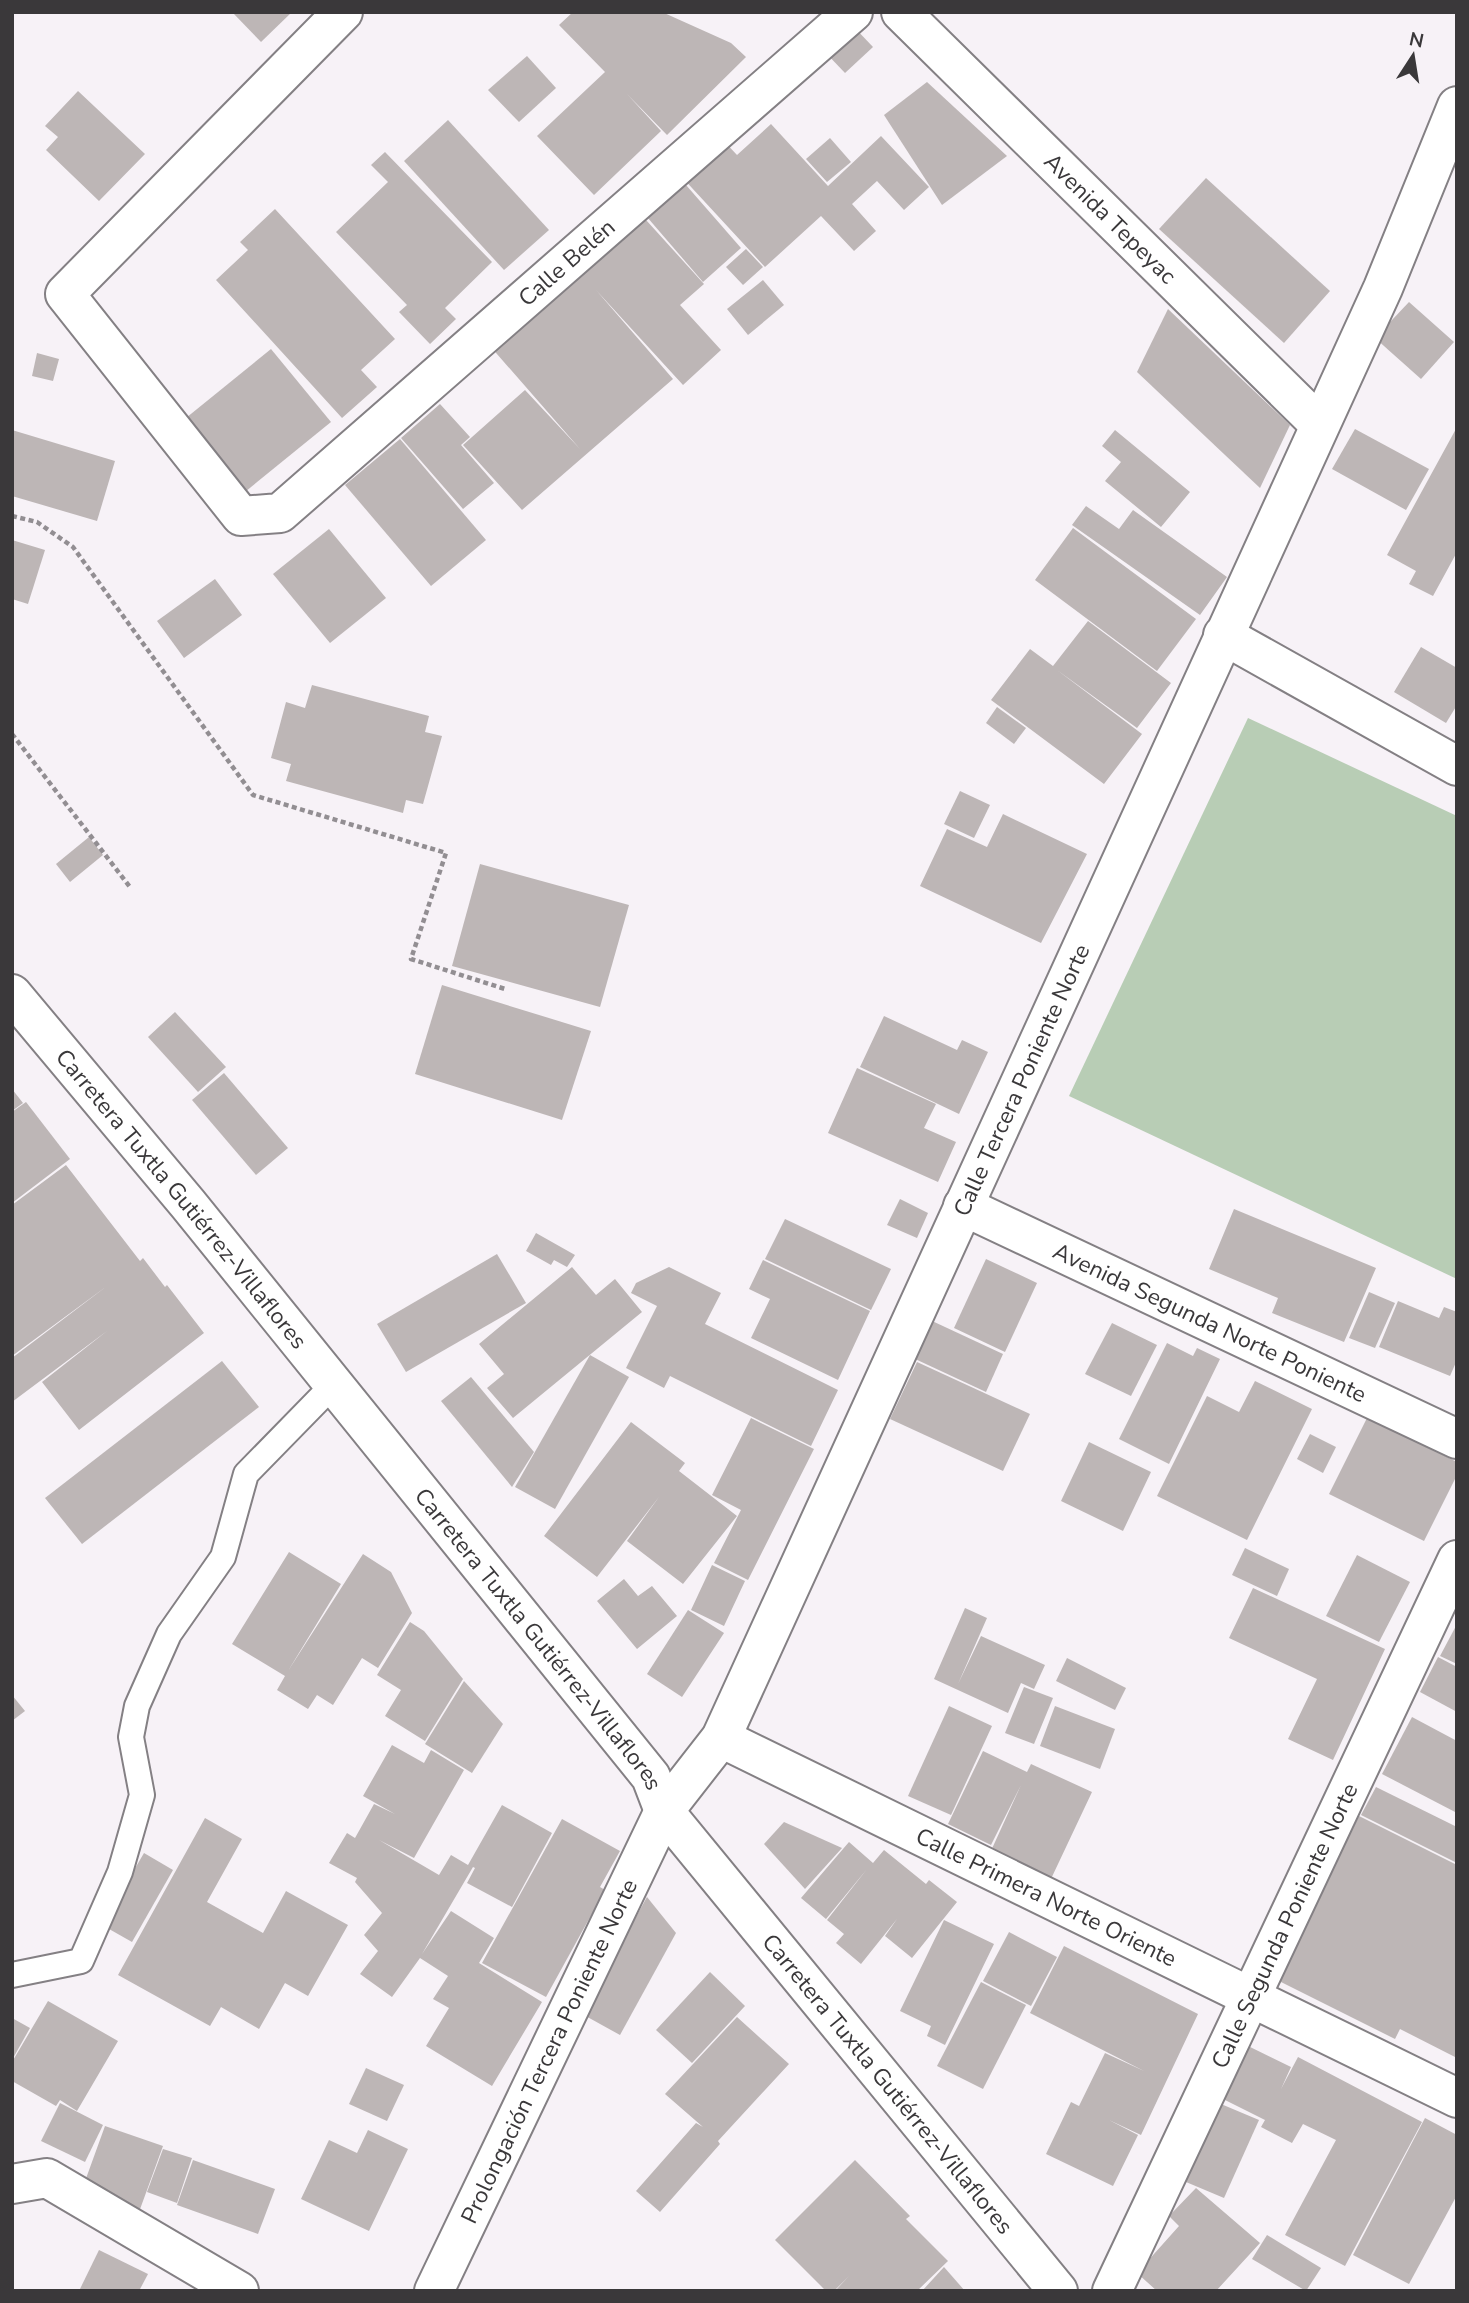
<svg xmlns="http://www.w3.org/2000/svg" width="1469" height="2303" font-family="'Nunito Sans',sans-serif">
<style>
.green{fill:#b8cdb5}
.building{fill:#bdb6b6}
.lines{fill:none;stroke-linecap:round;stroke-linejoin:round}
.service-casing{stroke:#848084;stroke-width:28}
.minor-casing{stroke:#848084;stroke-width:42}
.primary-casing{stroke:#848084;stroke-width:42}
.path{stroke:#928e92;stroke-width:4.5;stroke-dasharray:5 3.5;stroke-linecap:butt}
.service{stroke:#fff;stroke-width:24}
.minor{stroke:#fff;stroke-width:38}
.primary{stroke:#fff;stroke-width:38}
.labels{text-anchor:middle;stroke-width:5;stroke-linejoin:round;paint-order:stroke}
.street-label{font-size:23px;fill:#3a383a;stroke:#f7f2f7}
</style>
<rect width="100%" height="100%" fill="#f7f2f7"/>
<!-- green -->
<polygon class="green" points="1248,718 1457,816 1457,1279 1069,1096"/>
<!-- building -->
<g class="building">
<polygon points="232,12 292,12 261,42"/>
<polygon points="573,12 662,12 731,43 746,57 667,135 627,94 661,131 594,195 537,136 605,72 559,25"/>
<polygon points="853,26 873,47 845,73 825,52"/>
<polygon points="527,56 556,88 519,122 488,90"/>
<polygon points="927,82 1007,156 942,205 884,115"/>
<polygon points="78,91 145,154 99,201 46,150 58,137 45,126"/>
<polygon points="448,120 549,230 504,270 404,161"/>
<polygon points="771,124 828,186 881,136 929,187 904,210 877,181 852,204 876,231 854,251 821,216 765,267 680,175 721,138 737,155"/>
<polygon points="830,138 851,162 827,182 806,159"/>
<polygon points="385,152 492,262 445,308 456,319 430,344 399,312 407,305 336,232 388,182 371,165"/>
<polygon points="679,177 741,248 703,282 641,210"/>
<polygon points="1206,178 1330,291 1284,343 1159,229"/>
<polygon points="275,209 395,339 361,370 377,387 342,418 216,280 248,250 240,242"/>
<polygon points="637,210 704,284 680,305 721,350 683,385 596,290 673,379 522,510 463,445 525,390 580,449 490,346"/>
<polygon points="746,249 763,267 743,285 726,267"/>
<polygon points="763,280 784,305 748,335 727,309"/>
<polygon points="1409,302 1454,342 1421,379 1375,338"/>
<polygon points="1168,309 1290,425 1260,488 1137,372"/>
<polygon points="271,349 331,422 240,496 181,422"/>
<polygon points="37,353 59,359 53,381 32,376"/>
<polygon points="440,404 470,437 461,445 494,483 463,509 401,438"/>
<polygon points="1457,427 1457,552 1433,596 1409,584 1416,571 1387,555"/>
<polygon points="1355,429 1429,469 1406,510 1332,469"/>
<polygon points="12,430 115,461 97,521 12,496"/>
<polygon points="1115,430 1190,492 1161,527 1105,481 1121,462 1102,446"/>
<polygon points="400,439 486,540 431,586 345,485"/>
<polygon points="1086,506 1119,529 1133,510 1227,577 1200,615 1072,525"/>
<polygon points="1073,528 1196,619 1157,671 1035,580"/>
<polygon points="329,529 386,598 330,643 273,574"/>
<polygon points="12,540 45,550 28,604 12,599"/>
<polygon points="215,579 242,615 184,658 157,621"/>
<polygon points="1088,621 1171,683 1137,728 1057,670 1142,734 1104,784 991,700 1030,649 1053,666"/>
<polygon points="1421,647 1457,668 1457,705 1446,723 1394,692"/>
<polygon points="312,685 429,716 425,732 442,736 423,804 406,800 403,813 286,781 291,764 271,758 286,702 305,708"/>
<polygon points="997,707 1026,728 1014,744 986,723"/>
<polygon points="960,791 990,805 974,838 944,824"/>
<polygon points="1003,814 1087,854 1041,943 920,886 947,829 987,847"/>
<polygon points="89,837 103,855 70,882 56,864"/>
<polygon points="480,864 629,905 600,1007 452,966"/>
<polygon points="442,985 591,1031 562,1120 415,1074"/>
<polygon points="175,1012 226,1067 198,1092 148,1037"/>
<polygon points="884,1016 957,1050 962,1040 988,1052 959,1114 860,1067"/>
<polygon points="857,1068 936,1104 924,1128 956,1142 938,1182 828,1133"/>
<polygon points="224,1073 288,1148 256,1175 192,1100"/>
<polygon points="12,1089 23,1103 12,1111"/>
<polygon points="26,1102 70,1159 12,1203 12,1112"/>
<polygon points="66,1165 140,1261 143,1258 165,1287 167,1285 204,1333 79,1430 42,1382 107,1331 12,1402 12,1358 107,1286 12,1356 12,1205"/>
<polygon points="900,1199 928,1213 917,1238 887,1225"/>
<polygon points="1234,1209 1376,1268 1344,1342 1272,1313 1278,1298 1209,1269"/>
<polygon points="785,1219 891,1269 871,1310 765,1259"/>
<polygon points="536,1233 575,1255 567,1267 554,1260 551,1265 526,1251"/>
<polygon points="497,1254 526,1303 406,1372 377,1324"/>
<polygon points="986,1259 1037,1283 1005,1352 954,1328"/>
<polygon points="763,1260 870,1311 838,1380 751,1338 770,1299 749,1289"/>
<polygon points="572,1267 596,1295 615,1279 642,1312 513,1418 487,1388 504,1374 479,1344"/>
<polygon points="669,1267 721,1293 705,1324 838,1390 811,1446 670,1376 664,1388 626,1368 657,1306 631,1293 636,1283"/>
<polygon points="1369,1292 1395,1303 1375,1348 1349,1338"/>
<polygon points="1398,1301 1439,1318 1444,1307 1457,1312 1457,1360 1450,1376 1379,1347"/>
<polygon points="930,1320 1003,1354 986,1392 913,1358"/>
<polygon points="1112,1323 1157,1345 1131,1396 1085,1374"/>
<polygon points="1167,1343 1193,1356 1197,1348 1220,1359 1169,1464 1119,1439"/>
<polygon points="590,1355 629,1377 555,1509 515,1487"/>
<polygon points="222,1361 259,1407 82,1544 45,1498"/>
<polygon points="917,1362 1030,1414 1003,1471 890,1419"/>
<polygon points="471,1377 534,1452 512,1487 441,1401"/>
<polygon points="1255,1381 1312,1409 1247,1540 1157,1496 1207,1396 1239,1412"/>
<polygon points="751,1418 814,1449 748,1580 714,1563 741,1510 712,1495"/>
<polygon points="1367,1418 1457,1462 1457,1475 1424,1541 1329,1494"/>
<polygon points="631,1422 685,1463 679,1471 737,1516 683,1584 627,1541 659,1497 597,1577 544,1536"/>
<polygon points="1310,1434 1336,1447 1323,1473 1297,1459"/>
<polygon points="1089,1442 1151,1472 1123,1531 1061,1501"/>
<polygon points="1245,1548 1289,1569 1277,1596 1232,1575"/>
<polygon points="289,1552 341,1584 288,1671 363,1554 391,1572 412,1613 378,1668 362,1658 333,1705 317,1695 308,1709 277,1690 285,1676 232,1644"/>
<polygon points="1357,1555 1410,1582 1379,1642 1326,1616"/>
<polygon points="712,1565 745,1581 724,1626 691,1610"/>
<polygon points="624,1579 638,1596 652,1586 677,1616 637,1649 597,1601"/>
<polygon points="1253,1588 1385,1649 1333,1760 1288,1739 1317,1679 1229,1638"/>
<polygon points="965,1608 987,1618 958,1684 981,1636 1045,1665 1034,1689 1021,1683 1008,1713 934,1679"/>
<polygon points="688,1610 724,1633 682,1697 647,1674"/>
<polygon points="410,1622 424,1631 463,1679 425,1741 385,1716 401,1690 377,1675"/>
<polygon points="1457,1624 1457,1664 1440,1656"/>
<polygon points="1438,1657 1457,1667 1457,1712 1420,1692"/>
<polygon points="1067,1658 1126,1688 1115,1710 1056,1681"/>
<polygon points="464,1681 503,1724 472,1773 425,1744"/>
<polygon points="1024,1687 1053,1698 1034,1744 1005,1733"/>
<polygon points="12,1695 25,1711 12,1721"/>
<polygon points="949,1706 992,1726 951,1815 908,1796"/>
<polygon points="1055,1706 1115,1729 1100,1769 1040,1746"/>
<polygon points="1412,1717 1457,1741 1457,1813 1382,1774"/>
<polygon points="392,1745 424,1763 431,1750 464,1770 414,1858 379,1840 439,1875 451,1855 468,1865 502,1805 552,1833 512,1907 467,1883 475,1868 473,1867 422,1954 451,1911 494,1938 479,1963 542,2002 492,2086 426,2046 449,2008 433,1999 448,1976 420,1958 392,1997 360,1974 378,1951 364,1935 382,1913 355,1882 357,1878 329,1863 347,1833 355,1838 374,1804 395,1814 363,1796"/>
<polygon points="983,1751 1027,1772 1031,1764 1092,1792 1050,1881 990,1853 1021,1785 991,1845 948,1824"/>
<polygon points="1376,1787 1457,1827 1457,1863 1361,1815"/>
<polygon points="1359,1816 1457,1865 1455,2057 1400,2029 1395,2039 1277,1980"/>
<polygon points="205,1818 242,1839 207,1902 263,1933 286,1891 348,1925 308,1996 285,1983 259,2029 221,2007 210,2026 118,1975"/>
<polygon points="562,1819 620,1851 600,1887 605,1890 546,1997 482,1963"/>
<polygon points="784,1822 842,1848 805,1889 764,1844"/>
<polygon points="849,1842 873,1863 884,1850 926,1884 929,1880 957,1902 912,1958 885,1936 897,1919 861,1964 836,1943 844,1934 827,1920 867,1869 826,1919 801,1898"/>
<polygon points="144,1853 173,1870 132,1942 102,1925"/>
<polygon points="647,1897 676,1933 620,2035 582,2014"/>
<polygon points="944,1920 994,1944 945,2045 927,2036 931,2026 900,2011"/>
<polygon points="1009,1932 1057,1957 1031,2006 983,1981"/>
<polygon points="1064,1946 1198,2014 1141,2135 1109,2120 1138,2135 1113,2186 1046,2154 1071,2102 1079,2106 1105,2053 1144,2071 1030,2013"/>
<polygon points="710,1972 745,2006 692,2063 656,2030"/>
<polygon points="981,1982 1026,2005 983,2089 937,2066"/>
<polygon points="48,2001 118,2041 77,2111 60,2100 56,2106 12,2081 12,2062"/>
<polygon points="737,2017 789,2064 718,2141 720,2144 660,2212 636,2191 696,2123 703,2127 665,2094"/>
<polygon points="12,2018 30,2028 12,2060"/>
<polygon points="1244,2044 1291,2067 1281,2089 1298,2057 1422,2122 1345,2266 1285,2235 1336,2140 1303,2124 1292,2143 1261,2127 1265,2120 1217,2096"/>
<polygon points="366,2068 404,2085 387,2121 349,2104"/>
<polygon points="60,2103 103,2125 85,2162 41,2141"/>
<polygon points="1221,2104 1259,2120 1224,2198 1186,2182"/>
<polygon points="1425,2118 1457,2135 1457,2195 1409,2284 1353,2255"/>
<polygon points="105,2126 163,2146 139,2212 110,2202 113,2194 84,2184"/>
<polygon points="368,2130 408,2149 369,2231 301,2199 329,2140 357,2153"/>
<polygon points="163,2149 192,2158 177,2203 147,2192"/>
<polygon points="193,2160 275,2189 258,2234 177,2205"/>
<polygon points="855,2160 910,2216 906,2219 948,2261 917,2291 835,2291 849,2276 834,2291 826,2291 775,2240"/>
<polygon points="1196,2188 1260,2243 1216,2291 1157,2291 1137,2273 1179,2226 1169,2216"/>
<polygon points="1267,2235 1321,2268 1306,2291 1252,2259"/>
<polygon points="99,2250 148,2274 139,2291 79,2291"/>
<polygon points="944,2267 965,2291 922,2291"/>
</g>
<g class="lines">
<defs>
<polyline id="service" points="12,1975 81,1961 120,1872 142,1795 131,1737 137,1706 169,1634 223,1557 246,1474 333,1385"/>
<g id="minor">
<path id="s1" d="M343,12L65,294L241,516L280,513L853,12"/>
<path id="s2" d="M901,12L1319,424"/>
<polyline points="1223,635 1457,766"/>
<path id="s3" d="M963,1206L1457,1439"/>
<path id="s4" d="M721,1738L1457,2098"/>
<polyline points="12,2184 47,2178 239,2291"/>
<path id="s5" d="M434,2291L664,1811L721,1738L1383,288L1457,106"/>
<path id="s6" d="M1112,2291L1457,1560"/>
</g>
<g id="primary">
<path id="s7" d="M12,994L188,1204L651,1777L664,1811L1058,2291"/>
</g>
</defs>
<!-- service casing -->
<use href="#service" class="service-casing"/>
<!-- minor casing -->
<use href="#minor" class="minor-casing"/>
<!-- primary casing -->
<use href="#primary" class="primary-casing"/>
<!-- path -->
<g class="path">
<polyline points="12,516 37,522 73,547 253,795 446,853 411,959 505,989"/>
<polyline points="12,734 130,887"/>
</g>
<!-- service -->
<use href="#service" class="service"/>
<!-- minor -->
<use href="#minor" class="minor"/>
<!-- primary -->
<use href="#primary" class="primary"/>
</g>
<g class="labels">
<!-- street labels -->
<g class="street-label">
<text dy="8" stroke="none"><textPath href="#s2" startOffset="294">Avenida Tepeyac</textPath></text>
<text dy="8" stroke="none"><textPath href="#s1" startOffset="1099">Calle Belén</textPath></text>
<text dy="8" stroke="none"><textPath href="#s5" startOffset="1348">Calle Tercera Poniente Norte</textPath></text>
<text dy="8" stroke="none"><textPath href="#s7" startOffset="266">Carretera Tuxtla Gutiérrez-Villaflores</textPath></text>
<text dy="8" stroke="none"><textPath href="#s3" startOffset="273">Avenida Segunda Norte Poniente</textPath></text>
<text dy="8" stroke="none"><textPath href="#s7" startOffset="833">Carretera Tuxtla Gutiérrez-Villaflores</textPath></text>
<text dy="8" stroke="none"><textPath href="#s4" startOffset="362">Calle Primera Norte Oriente</textPath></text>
<text dy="8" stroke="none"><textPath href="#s6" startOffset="404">Calle Segunda Poniente Norte</textPath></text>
<text dy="8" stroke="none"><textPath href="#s5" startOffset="266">Prolongación Tercera Poniente Norte</textPath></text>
<text dy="8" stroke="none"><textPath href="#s7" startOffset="1400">Carretera Tuxtla Gutiérrez-Villaflores</textPath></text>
</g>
</g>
<!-- border -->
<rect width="1469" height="2303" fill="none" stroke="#3a383a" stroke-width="28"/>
<!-- north arrow -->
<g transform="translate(1413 56) rotate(12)" stroke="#f7f2f7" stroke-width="5" paint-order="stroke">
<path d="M0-5L12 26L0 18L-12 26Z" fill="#3a383a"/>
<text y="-10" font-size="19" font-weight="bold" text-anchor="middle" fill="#3a383a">N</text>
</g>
</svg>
